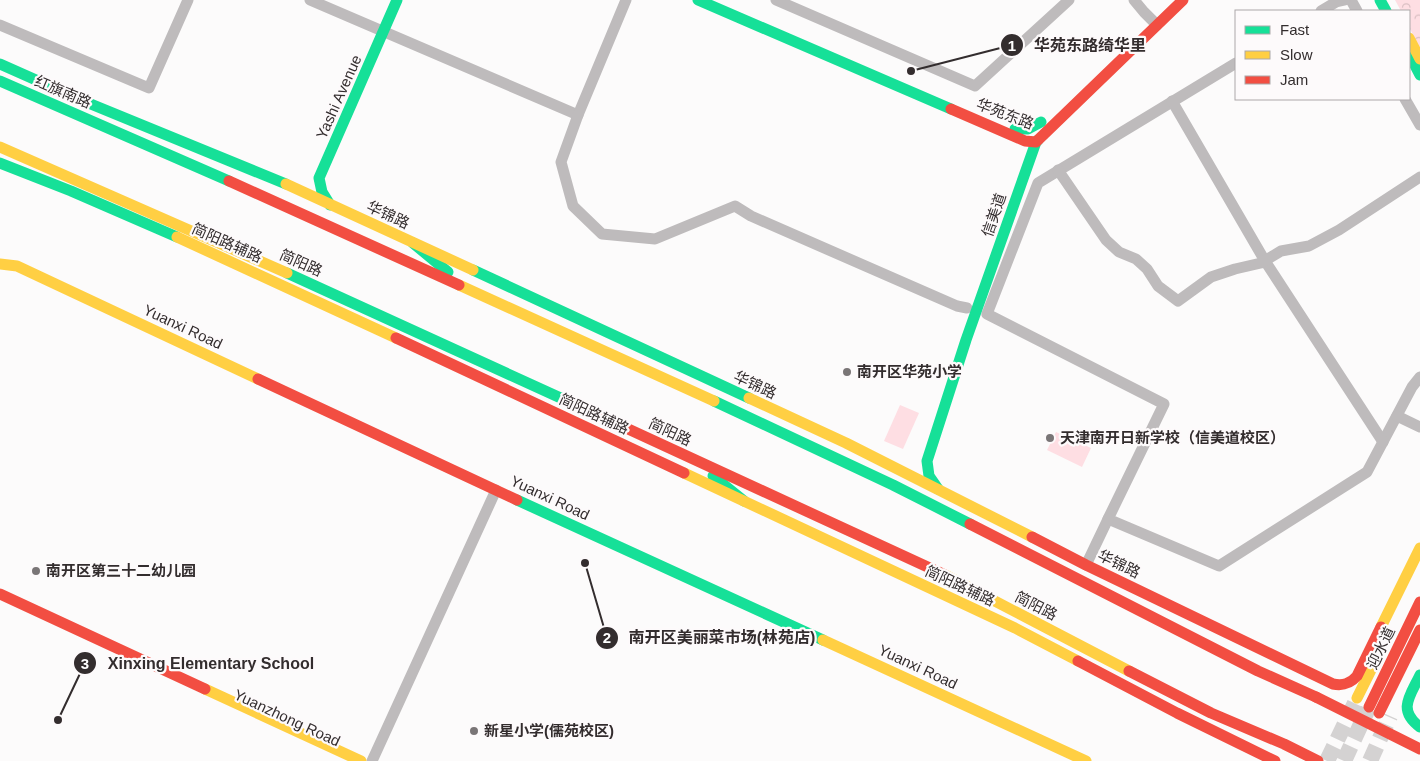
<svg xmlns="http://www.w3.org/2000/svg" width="1420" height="761" font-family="Helvetica,'Noto Sans SC',sans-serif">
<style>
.forest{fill:url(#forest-crowns)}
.garden{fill:#fedee3}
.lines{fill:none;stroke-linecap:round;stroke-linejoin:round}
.secondary-tunnel{stroke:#d4d2d2;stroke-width:16;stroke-dasharray:16 8;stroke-linecap:butt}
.street{stroke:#bebbbc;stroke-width:11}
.fast{stroke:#16e098;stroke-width:11}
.slow{stroke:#ffcf43;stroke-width:11}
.jam{stroke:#f24e42;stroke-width:11}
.jam-bridge{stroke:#f24e42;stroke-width:11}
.poi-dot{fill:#797576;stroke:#fdfafb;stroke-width:2}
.labels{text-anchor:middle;stroke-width:4.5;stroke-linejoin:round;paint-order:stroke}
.street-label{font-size:15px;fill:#332d2e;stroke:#fdfafb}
.poi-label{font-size:15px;font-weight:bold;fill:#332d2e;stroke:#fdfafb;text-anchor:start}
.leader{fill:none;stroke:#332d2e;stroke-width:2}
.callout-dot{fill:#332d2e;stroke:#fdfafb;stroke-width:2}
.mark-label{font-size:15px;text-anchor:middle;font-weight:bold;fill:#fff}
.callout-label{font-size:16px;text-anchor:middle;font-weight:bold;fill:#332d2e;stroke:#fdfafb;stroke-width:4.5;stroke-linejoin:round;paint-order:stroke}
</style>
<defs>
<pattern id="forest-crowns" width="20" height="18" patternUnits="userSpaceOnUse" patternTransform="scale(1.25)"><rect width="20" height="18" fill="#fedee3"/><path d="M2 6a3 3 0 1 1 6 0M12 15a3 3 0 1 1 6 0" fill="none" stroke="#dabfc3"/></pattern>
</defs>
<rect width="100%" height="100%" fill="#fcfbfb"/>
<!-- forest -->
<polygon class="forest" points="1395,0 1420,0 1420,48 1409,27 1409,11 1401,11"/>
<!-- garden -->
<g class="garden">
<polygon points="900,405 919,413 903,449 884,441"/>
<polygon points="1056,432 1091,448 1082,467 1047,450"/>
</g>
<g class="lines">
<!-- secondary-tunnel -->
<g class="secondary-tunnel">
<polyline points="1327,761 1355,703"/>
<polyline points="1344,761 1368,709"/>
<polyline points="1370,761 1390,716"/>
</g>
<!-- street -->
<g class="street">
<polyline points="310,0 578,115"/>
<polyline points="626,0 578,115 561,162 573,206 602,234 655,239 735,206 751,216 957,306 967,308"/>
<polyline points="776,0 975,86 1069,0"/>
<polyline points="1134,0 1144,12 1157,25"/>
<polyline points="1351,0 1357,11"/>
<polyline points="1321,11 1336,2 1345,0"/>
<polyline points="0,25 149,88 188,0"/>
<polyline points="1236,63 1038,183 987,314 1164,404 1108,519 1219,566 1367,472 1412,387 1420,377"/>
<polyline points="1405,99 1420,125"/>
<polyline points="1172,101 1265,261 1383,442"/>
<polyline points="1058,170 1106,240 1119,252 1136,259 1147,269 1158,286 1178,301 1211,277 1235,269 1261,263 1281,251 1309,246 1339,230 1420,177"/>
<polyline points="1397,416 1420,427"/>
<polyline points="1086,565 1108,519"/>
<polyline points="372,761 496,490"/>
</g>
<!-- fast -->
<g class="fast">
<polyline points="698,0 951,109"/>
<polyline points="1380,0 1386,11"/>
<polyline points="1409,54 1420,75"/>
<polyline points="0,64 81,100 286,184"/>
<polyline points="0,81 229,181"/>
<polyline points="1015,129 1028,129 1041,122"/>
<polyline points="0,163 71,191 177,237"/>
<polyline points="330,205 322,192 319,178 397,0"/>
<polyline points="413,243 448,272"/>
<polyline points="473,270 749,398"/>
<polyline points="287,273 587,410"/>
<polyline points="714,401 893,485 970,524"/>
<polyline points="713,476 744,501"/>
<polyline points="938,489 929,476 927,461 966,340 1036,142 1038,140"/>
<polyline points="517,500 823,640"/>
<path d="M1420,675C1410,696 1397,710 1420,727"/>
</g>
<!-- slow -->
<g class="slow">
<polyline points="1409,38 1420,59"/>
<polyline points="0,147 287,273"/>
<polyline points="286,184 473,270"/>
<polyline points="177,237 396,338"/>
<polyline points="0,264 17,266 258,379"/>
<polyline points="459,285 714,401"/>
<polyline points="749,398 846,443 1032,537"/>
<polyline points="684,473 1015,628 1078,661"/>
<polyline points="945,575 1129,671"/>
<polyline points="1381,627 1420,548"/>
<polyline points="823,640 1086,761"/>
<polyline points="205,689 361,761"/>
<polyline points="1357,698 1372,668"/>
</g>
<!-- jam -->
<g class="jam">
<polyline points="951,109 1025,141 1036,142"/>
<polyline points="1038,140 1183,0"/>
<polyline points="229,181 459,285"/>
<polyline points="396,338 684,473"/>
<polyline points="258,379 517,500"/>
<polyline points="587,410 945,575"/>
<polyline points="970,524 1258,671 1316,697"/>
<path d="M1032,537L1086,565L1333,684C1343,686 1350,684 1357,676L1381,627"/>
<polyline points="0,594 205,689"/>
<polyline points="1078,661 1177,713 1275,761"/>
<polyline points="1129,671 1211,713 1284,744 1318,761"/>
<polyline points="1369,707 1420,602"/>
<polyline points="1379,713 1420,630"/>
</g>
<!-- jam-bridge -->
<polyline class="jam-bridge" points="1316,697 1420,749"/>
</g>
<!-- markers -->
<g class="poi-dot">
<circle cx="847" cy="372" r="5"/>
<circle cx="1050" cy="438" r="5"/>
<circle cx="36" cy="571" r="5"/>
<circle cx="474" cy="731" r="5"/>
</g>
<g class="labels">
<!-- street labels -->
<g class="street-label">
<text transform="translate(63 92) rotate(23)" y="5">红旗南路</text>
<text transform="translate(339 97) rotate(-66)" y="5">Yashi Avenue</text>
<text transform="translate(1005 114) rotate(21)" y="5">华苑东路</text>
<text transform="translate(388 215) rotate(25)" y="5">华锦路</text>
<text transform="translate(994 215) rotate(-71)" y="5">信美道</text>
<text transform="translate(227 243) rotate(24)" y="5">简阳路辅路</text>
<text transform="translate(301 263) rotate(24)" y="5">简阳路</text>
<text transform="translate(183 327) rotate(25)" y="5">Yuanxi Road</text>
<text transform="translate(755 385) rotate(25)" y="5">华锦路</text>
<text transform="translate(594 414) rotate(25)" y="5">简阳路辅路</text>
<text transform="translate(670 432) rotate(25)" y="5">简阳路</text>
<text transform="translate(550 498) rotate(25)" y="5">Yuanxi Road</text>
<text transform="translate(1119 564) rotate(26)" y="5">华锦路</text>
<text transform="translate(960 586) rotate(25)" y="5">简阳路辅路</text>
<text transform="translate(1036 606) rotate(27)" y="5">简阳路</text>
<text transform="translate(1381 648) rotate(-64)" y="5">迎水道</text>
<text transform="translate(918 667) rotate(25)" y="5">Yuanxi Road</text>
<text transform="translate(287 718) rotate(25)" y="5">Yuanzhong Road</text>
</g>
<!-- poi labels -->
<g class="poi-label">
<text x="857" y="377">南开区华苑小学</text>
<text x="1060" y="443">天津南开日新学校（信美道校区）</text>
<text x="46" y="576">南开区第三十二幼儿园</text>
<text x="484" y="736">新星小学(儒苑校区)</text>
</g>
</g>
<!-- callouts -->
<path class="leader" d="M911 71L1012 45M585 563L607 638M58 720L85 663"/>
<g class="callout-dot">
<circle cx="911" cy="71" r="5"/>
<circle cx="585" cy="563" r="5"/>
<circle cx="58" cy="720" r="5"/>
<circle cx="1012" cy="45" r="12"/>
<circle cx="607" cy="638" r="12"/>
<circle cx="85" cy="663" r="12"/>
</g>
<g class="mark-label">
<text x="1012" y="51">1</text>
<text x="607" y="643">2</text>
<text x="85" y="669">3</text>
</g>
<g class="callout-label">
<text x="1090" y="51">华苑东路绮华里</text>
<text x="722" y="643">南开区美丽菜市场(林苑店)</text>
<text x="211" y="669">Xinxing Elementary School</text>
</g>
<!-- legend -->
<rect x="1235" y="10" width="175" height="90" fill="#fdfafb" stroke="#aca8a9"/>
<rect x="1245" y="26" width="25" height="8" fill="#16e098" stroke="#aca8a9"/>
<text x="1280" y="35" font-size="15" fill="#332d2e">Fast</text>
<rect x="1245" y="51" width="25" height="8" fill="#ffcf43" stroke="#aca8a9"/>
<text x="1280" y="60" font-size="15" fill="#332d2e">Slow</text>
<rect x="1245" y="76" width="25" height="8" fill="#f24e42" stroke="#aca8a9"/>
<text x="1280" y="85" font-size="15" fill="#332d2e">Jam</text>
</svg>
